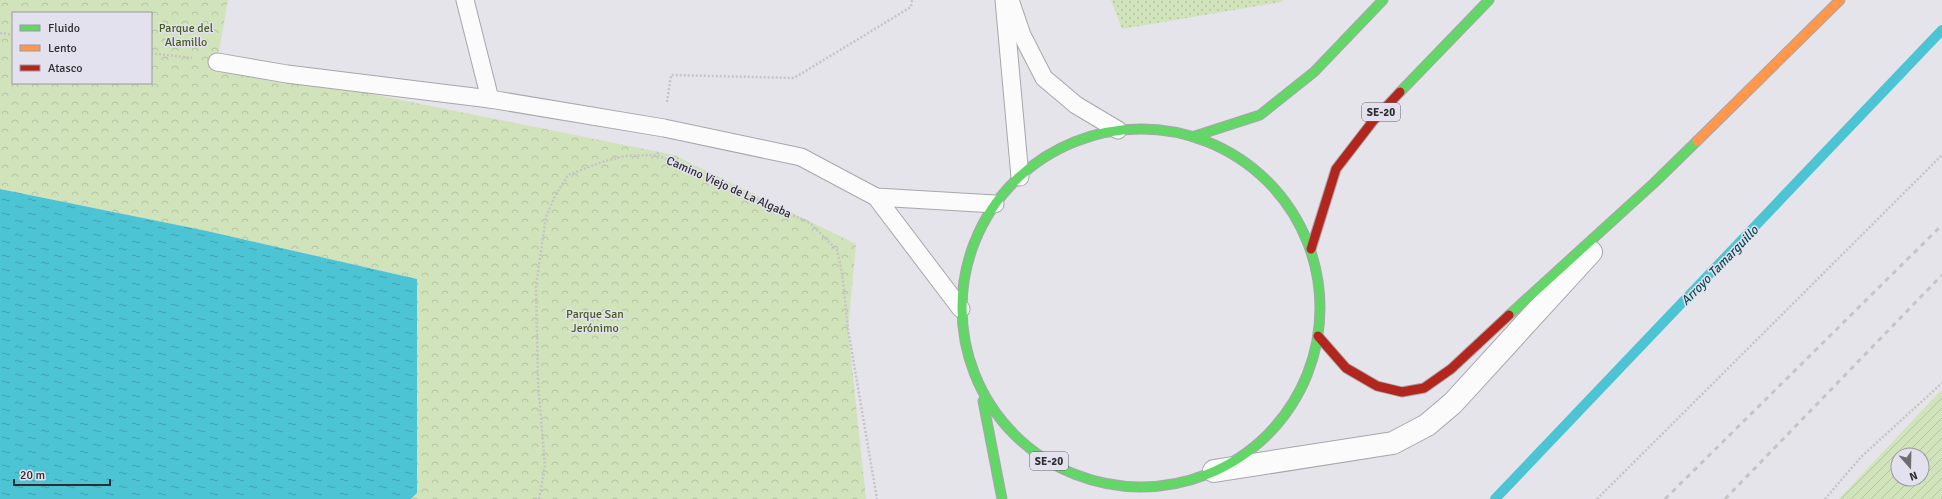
<svg xmlns="http://www.w3.org/2000/svg" width="1942" height="499" font-family="Signika,sans-serif">
<style>
.grass{fill:url(#grass-dots)}
.park{fill:url(#park-crowns);fill-rule:evenodd}
.garden{fill:url(#garden-furrows);fill-rule:evenodd}
.water{fill:url(#water-ripples)}
.lines{fill:none;stroke-linecap:round;stroke-linejoin:round}
.stream{stroke:#4dc4d4;stroke-width:10}
.lane-casing{stroke:#a7a6ab;stroke-width:19}
.street-casing{stroke:#a7a6ab;stroke-width:24}
.fast-casing{stroke:#a7a6ab;stroke-width:11}
.slow-casing{stroke:#a7a6ab;stroke-width:11}
.jam-casing{stroke:#a7a6ab;stroke-width:11}
.path{stroke:#c5c4c7;stroke-width:2.5;stroke-dasharray:2 2;stroke-linecap:butt}
.lane{stroke:#fbfbfc;stroke-width:17}
.street{stroke:#fbfbfc;stroke-width:22}
.fast{stroke:#63d668;stroke-width:9}
.slow{stroke:#ff974d;stroke-width:9}
.jam{stroke:#b3261e;stroke-width:9}
.rail{stroke:#c5c5c5;stroke-width:3;stroke-dasharray:5 5;stroke-linecap:butt}
.labels{text-anchor:middle;stroke-width:3;stroke-linejoin:round;paint-order:stroke}
.shield{fill:#e3e1ed;stroke:#646369;stroke-width:1}
.shield-label{font-size:11px;font-weight:bold;fill:#2d2d31}
.park-label{font-size:12px;fill:#465d20;stroke:#e3e1ed}
.street-label{font-size:12px;fill:#2d2d31;stroke:#e3e1ed}
.water-label{font-size:13px;font-style:italic;fill:#0d4c54;stroke:#e3e1ed}
</style>
<defs>
<pattern id="grass-dots" width="8" height="8" patternUnits="userSpaceOnUse"><rect width="8" height="8" fill="#d1e3ba"/><path d="M2 2h.1M6 6h.1" fill="none" stroke="#b4c3a0" stroke-width="1.8" stroke-linecap="round"/></pattern>
<pattern id="park-crowns" width="20" height="18" patternUnits="userSpaceOnUse"><rect width="20" height="18" fill="#d1e3ba"/><path d="M2 6a3 3 0 1 1 6 0M12 15a3 3 0 1 1 6 0" fill="none" stroke="#b4c3a0"/></pattern>
<pattern id="garden-furrows" width="10" height="10" patternUnits="userSpaceOnUse"><rect width="10" height="10" fill="#d1e3ba"/><path d="M-1 1l2-2M0 10L10 0M9 11l2-2" fill="none" stroke="#b4c3a0"/></pattern>
<pattern id="water-ripples" width="26" height="14" patternUnits="userSpaceOnUse"><rect width="26" height="14" fill="#4dc4d4"/><path d="M2 4q2-2 4 0t4 0M15 11q2-2 4 0t4 0" fill="none" stroke="#40a0ad"/></pattern>
</defs>
<rect width="100%" height="100%" fill="#e5e4ea"/>
<!-- grass -->
<polygon class="grass" points="1111,0 1283,0 1281,2 1122,29"/>
<!-- park -->
<path class="park" d="M0,0H228L217,63L674,155L856,244L848,329L866,499H411L417,493V279L207,231L0,189ZM13,13H151V83H13Z"/>
<!-- garden -->
<path class="garden" d="M1942,389V499H1839ZM1898,455H1922V479H1898Z"/>
<!-- water -->
<polygon class="water" points="0,189 207,231 417,279 417,493 411,499 0,499"/>
<g class="lines">
<!-- stream -->
<polyline class="stream" points="1495,499 1942,30"/>
<defs>
<g id="lane">
<polyline points="465,0 490,99"/>
<polyline points="1004,0 1020,177"/>
<polyline points="1010,0 1022,35 1044,78 1076,105 1118,130"/>
<polyline points="217,62 287,74 490,99 664,128 801,157 876,197 995,204"/>
<polyline points="876,197 961,309"/>
</g>
<polyline id="street" points="1214,471 1393,443 1427,425 1453,403 1591,252"/>
<g id="fast">
<polyline points="1400,92 1489,0"/>
<circle cx="1141" cy="308" r="179"/>
<polyline points="1195,136 1260,115 1314,72 1383,0"/>
<polyline points="1509,315 1654,183 1697,141"/>
<polyline points="983,401 1002,499"/>
</g>
<polyline id="slow" points="1697,141 1840,0"/>
<g id="jam">
<polyline points="1311,249 1336,169 1373,121 1400,92"/>
<polyline points="1318,336 1346,368 1377,386 1402,392 1424,388 1451,369 1509,315"/>
</g>
</defs>
<!-- lane casing -->
<use href="#lane" class="lane-casing"/>
<!-- street casing -->
<use href="#street" class="street-casing"/>
<!-- fast casing -->
<use href="#fast" class="fast-casing"/>
<!-- slow casing -->
<use href="#slow" class="slow-casing"/>
<!-- jam casing -->
<use href="#jam" class="jam-casing"/>
<!-- path -->
<g class="path">
<polyline points="0,33 13,35"/>
<polyline points="151,53 192,58"/>
<polyline points="667,102 671,75 794,78 911,7 912,0"/>
<polyline points="658,152 657,155 810,223 837,250 842,272 848,329 877,499"/>
<polyline points="539,499 545,466 538,382 536,286 546,217 555,196 568,175 602,162 625,156 657,155"/>
<polyline points="1597,499 1942,155"/>
<polyline points="1825,499 1861,457 1942,383"/>
</g>
<!-- lane -->
<use href="#lane" class="lane"/>
<!-- street -->
<use href="#street" class="street"/>
<!-- fast -->
<use href="#fast" class="fast"/>
<!-- slow -->
<use href="#slow" class="slow"/>
<!-- jam -->
<use href="#jam" class="jam"/>
<!-- rail -->
<g class="rail">
<polyline points="1665,499 1942,225"/>
<polyline points="1725,499 1942,275"/>
</g>
</g>
<g class="labels">
<!-- shield labels -->
<g class="shield">
<rect x="1362" y="103" width="38" height="18" rx="3"/>
<rect x="1030" y="452" width="38" height="18" rx="3"/>
</g>
<g class="shield-label">
<text x="1381" y="116">SE-20</text>
<text x="1049" y="465">SE-20</text>
</g>
<!-- park labels -->
<g class="park-label">
<text x="186" y="32">Parque del<tspan x="186" dy="14">Alamillo</tspan></text>
<text x="595" y="318">Parque San<tspan x="595" dy="14">Jerónimo</tspan></text>
</g>
<!-- street labels -->
<g class="street-label">
<text transform="translate(729 187) rotate(24)" y="4">Camino Viejo de La Algaba</text>
</g>
<!-- water labels -->
<g class="water-label">
<text transform="translate(1719 265) rotate(-46)" y="5">Arroyo Tamarguillo</text>
</g>
</g>
<!-- legend -->
<rect x="12" y="12" width="140" height="72" fill="#e3e1ed" stroke="#9a99a2"/>
<rect x="20" y="25" width="20" height="6" fill="#63d668" stroke="#9a99a2"/>
<text x="48" y="32" font-size="12" fill="#2d2d31">Fluido</text>
<rect x="20" y="45" width="20" height="6" fill="#ff974d" stroke="#9a99a2"/>
<text x="48" y="52" font-size="12" fill="#2d2d31">Lento</text>
<rect x="20" y="65" width="20" height="6" fill="#b3261e" stroke="#9a99a2"/>
<text x="48" y="72" font-size="12" fill="#2d2d31">Atasco</text>
<!-- north arrow -->
<g transform="translate(1910 467) rotate(160)"><circle r="19" fill="#e3e1ed" stroke="#9a99a2"/>
<path d="M0-3L7 15L0 10L-7 15Z" fill="#6d6d72"/>
<text y="-6" font-size="11" font-weight="bold" text-anchor="middle" fill="#2d2d31">N</text>
</g>
<!-- scale -->
<path d="M14 479v6h96v-6" fill="none" stroke="#2d2d31" stroke-width="2"/>
<text x="20" y="479" font-size="12" fill="#2d2d31" stroke="#e3e1ed" stroke-width="3" paint-order="stroke">20 m</text>
</svg>
